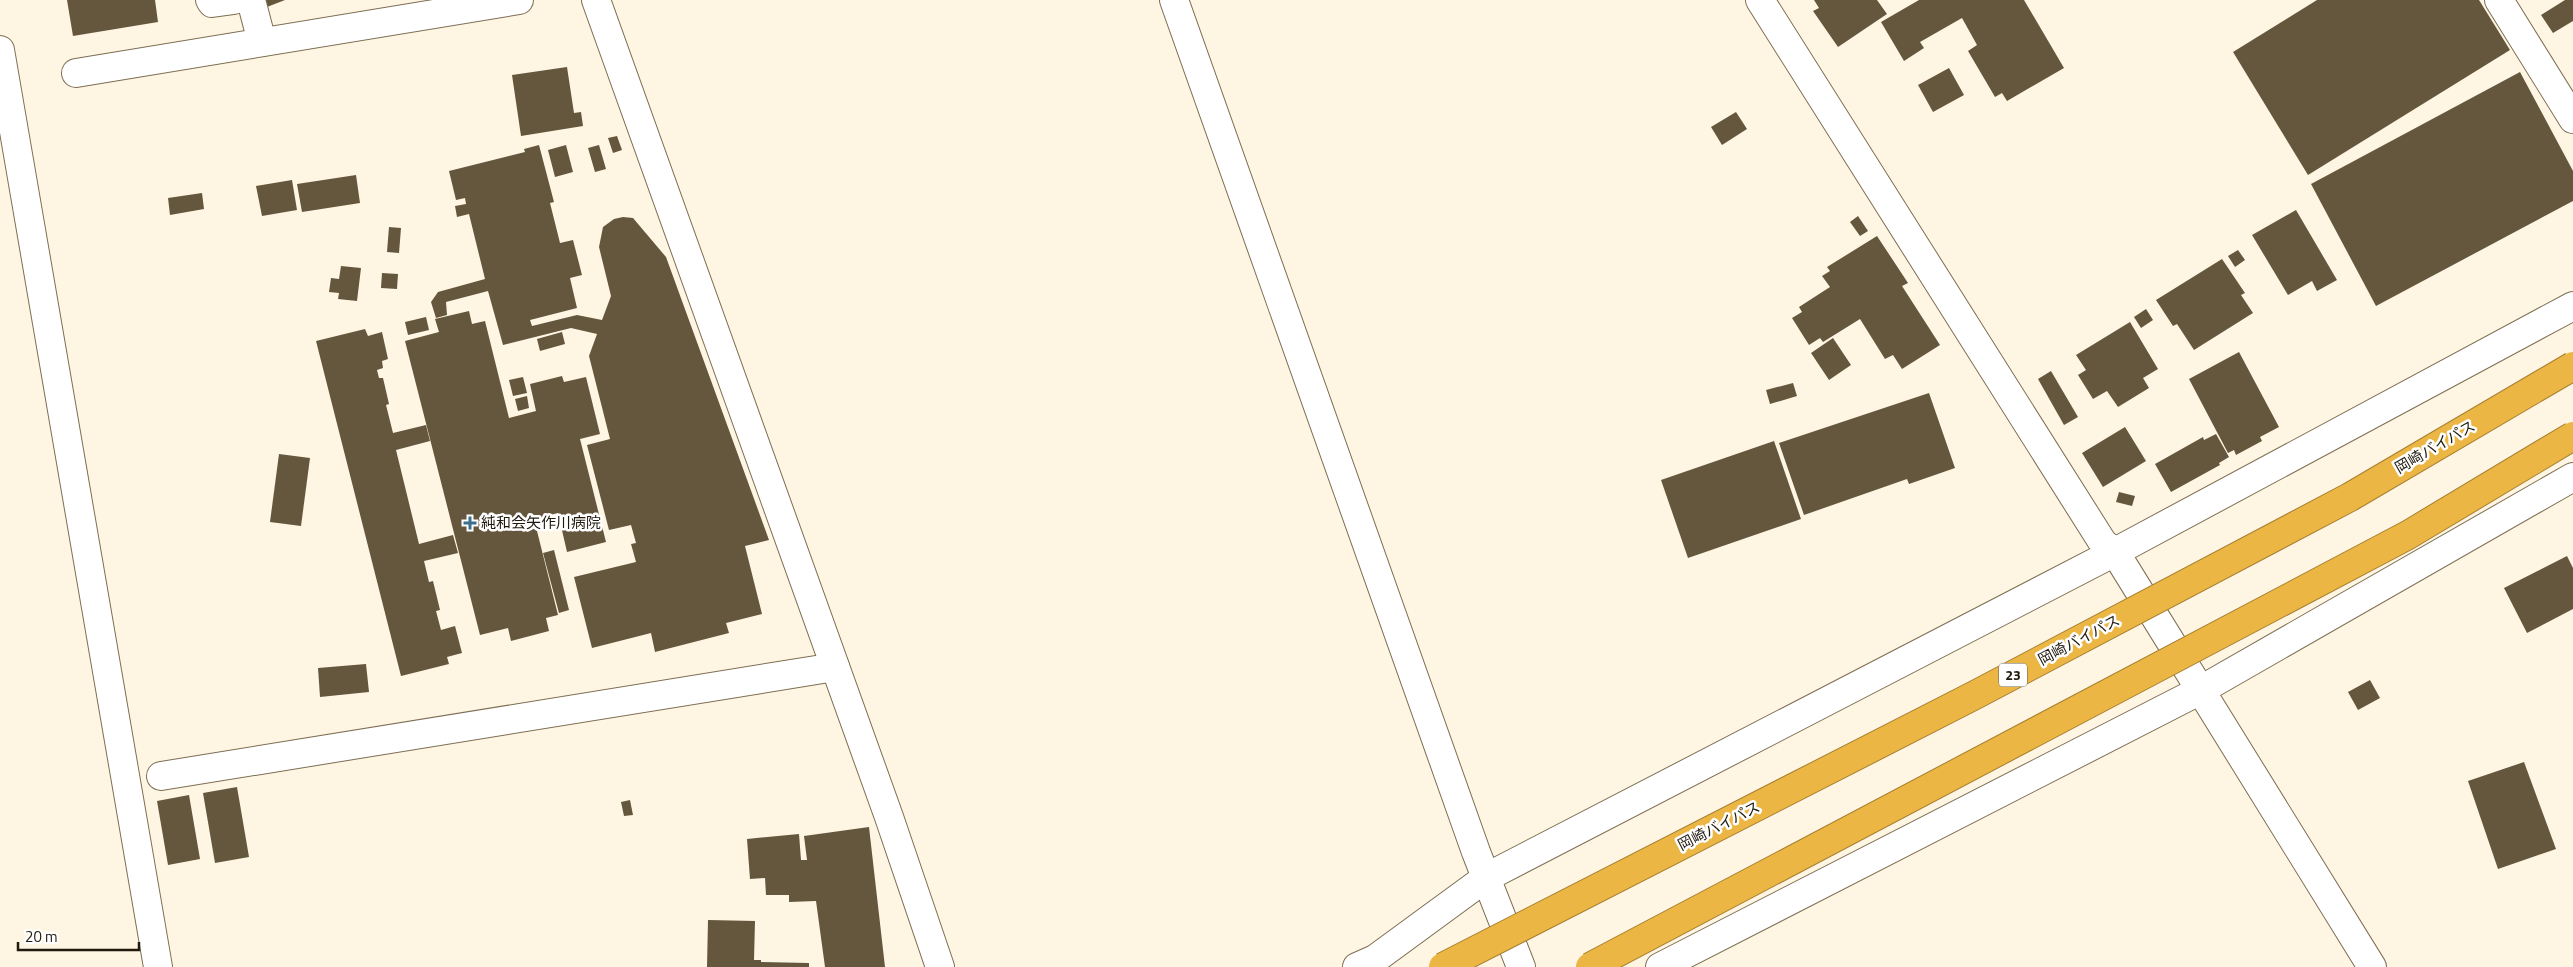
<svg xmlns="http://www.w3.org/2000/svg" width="2573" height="967" font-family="'Titillium Web','Noto Sans JP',sans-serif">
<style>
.building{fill:#64573e}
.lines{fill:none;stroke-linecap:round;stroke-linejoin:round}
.minor-casing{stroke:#7d6e53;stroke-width:30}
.minor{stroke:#fff;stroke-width:28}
.highway-bridge-casing{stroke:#a57f31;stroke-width:30;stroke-linecap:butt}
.highway-bridge{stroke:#ecb644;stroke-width:28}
.poi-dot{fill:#396f8b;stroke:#fff;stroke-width:2}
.labels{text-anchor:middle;stroke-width:5;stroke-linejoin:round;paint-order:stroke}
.shield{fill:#fff;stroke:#635f57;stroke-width:1}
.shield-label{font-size:14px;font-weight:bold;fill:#201a0f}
.street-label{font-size:15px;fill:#201a0f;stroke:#fff}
.poi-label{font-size:15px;fill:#201a0f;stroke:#fff;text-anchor:start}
</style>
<rect width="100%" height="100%" fill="#fff5e3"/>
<!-- building -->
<g class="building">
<polygon points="67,0 155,0 158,22 73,36"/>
<polygon points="264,0 285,0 267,7"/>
<polygon points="1814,0 1877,0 1887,14 1838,47 1813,11 1819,8"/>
<polygon points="1919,0 2024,0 2064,68 2007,101 2002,93 1995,97 1968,51 1977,45 1962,18 1920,42 1924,48 1904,61 1881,22"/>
<polygon points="2317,0 2479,0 2510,50 2308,175 2233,52"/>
<polygon points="2565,0 2573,0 2573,21 2553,33 2541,15"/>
<polygon points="567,67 574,113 581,112 583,126 521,136 512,75"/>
<polygon points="1949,68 1964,95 1933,112 1918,85"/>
<polygon points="2520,72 2573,171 2573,201 2376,306 2311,184"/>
<polygon points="1736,112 1747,129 1722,145 1711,127"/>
<polygon points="617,136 622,150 613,153 608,138"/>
<polygon points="539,145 554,202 550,203 560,243 573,240 582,275 570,278 577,308 530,320 532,326 577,315 602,320 611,296 599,247 603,227 614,219 623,217 633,218 666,257 769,540 745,546 762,614 726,623 729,633 655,652 651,633 592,648 574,577 636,562 631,544 636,543 631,525 609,530 587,445 610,439 589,356 597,334 571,328 503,345 488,291 446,302 447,315 436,318 431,302 438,292 485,279 469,214 457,217 455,206 466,204 465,198 456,200 449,171 525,152 524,149"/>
<polygon points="566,145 573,172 555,177 548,150"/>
<polygon points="599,145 606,169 595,172 588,148"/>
<polygon points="356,175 360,203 302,212 297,184"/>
<polygon points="292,180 297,210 262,216 256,186"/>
<polygon points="202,193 204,209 170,215 168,198"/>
<polygon points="2296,210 2337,280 2317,291 2312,281 2288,295 2252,235"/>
<polygon points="1858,216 1868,231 1860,236 1850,222"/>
<polygon points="389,227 401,228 399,253 387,252"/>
<polygon points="1877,236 1908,283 1902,286 1940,345 1902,369 1893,355 1885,359 1860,319 1823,342 1820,338 1809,345 1792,318 1802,312 1799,307 1830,287 1822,276 1830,271 1827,267"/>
<polygon points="2238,250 2245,260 2235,267 2228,256"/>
<polygon points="2222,259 2245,293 2241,295 2253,313 2194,350 2177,324 2173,326 2156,300"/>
<polygon points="341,266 361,268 357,301 338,299 339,293 329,292 331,278 339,279"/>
<polygon points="382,273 398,274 397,289 381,288"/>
<polygon points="2146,309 2153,320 2141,328 2134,317"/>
<polygon points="469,311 472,324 485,321 509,418 536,411 530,384 562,376 564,382 586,377 600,434 580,439 606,542 567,552 558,513 534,519 558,615 546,618 549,631 511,641 508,628 480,635 405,341 439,332 435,319"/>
<polygon points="426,317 429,330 408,335 405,322"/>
<polygon points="2130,322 2158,369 2143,378 2149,388 2118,407 2107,391 2093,399 2078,375 2086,370 2076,355"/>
<polygon points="365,329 368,336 382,332 388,359 382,361 383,368 377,370 379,378 383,378 389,404 386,405 393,433 426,425 430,441 396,450 419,544 453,535 458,553 424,561 429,582 433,581 440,610 436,611 441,630 455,626 462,653 447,657 449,664 401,676 316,341"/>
<polygon points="562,332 565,344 540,351 537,339"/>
<polygon points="1833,338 1851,365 1829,380 1811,353"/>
<polygon points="2239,352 2279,427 2260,437 2262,441 2236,455 2234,450 2228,453 2189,379"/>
<polygon points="2051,371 2078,417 2064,425 2038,379"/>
<polygon points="523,377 527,393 513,396 509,380"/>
<polygon points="1793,383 1797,396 1770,404 1766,390"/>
<polygon points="1929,393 1955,468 1909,484 1907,479 1804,515 1779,443"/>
<polygon points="527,396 529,408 518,411 515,399"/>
<polygon points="2125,427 2146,461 2103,487 2082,453"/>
<polygon points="2216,434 2229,457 2219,463 2220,465 2171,492 2155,464 2203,437 2204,440"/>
<polygon points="1774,441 1801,519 1688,558 1661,480"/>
<polygon points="279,454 310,458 301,526 270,522"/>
<polygon points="2119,492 2135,496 2132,506 2116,502"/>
<polygon points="554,550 569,610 559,613 543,553"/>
<polygon points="2567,556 2573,568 2573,609 2527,633 2504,588"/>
<polygon points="366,664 369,692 320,697 318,668"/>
<polygon points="2370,680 2380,698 2358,710 2348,692"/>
<polygon points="2524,762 2556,849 2498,869 2468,781"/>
<polygon points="237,787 249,857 215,863 203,793"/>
<polygon points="189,795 200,859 168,865 157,801"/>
<polygon points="630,800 633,815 624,816 621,802"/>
<polygon points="869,827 885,967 825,967 816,901 789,902 789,895 766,895 765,878 750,879 747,839 799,834 801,860 807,860 804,836"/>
<polygon points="708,920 755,921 754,960 761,960 761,962 809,963 809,967 707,967"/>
</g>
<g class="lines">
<defs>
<g id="minor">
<polyline points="210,0 212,3 234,0"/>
<polyline points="251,0 262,42"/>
<polyline points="596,0 889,817 940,967"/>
<polyline points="1174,0 1476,852 1521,967"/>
<polyline points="1760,0 2103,543 2115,552 2372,967"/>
<polyline points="2499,0 2573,119"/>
<polyline points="0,50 158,967"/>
<polyline points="76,73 519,0"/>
<polyline points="161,776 835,667"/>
<polyline points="1357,967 1375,959 1487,877 2115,552 2573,306"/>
<polyline points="1660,967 2199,691 2573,477"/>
</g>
</defs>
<!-- minor casing -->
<use href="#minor" class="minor-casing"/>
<!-- minor -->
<use href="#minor" class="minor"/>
<defs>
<g id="highway-bridge">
<polyline points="1443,967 1975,695 2350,497 2573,366"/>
<polyline points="1590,967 2408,535 2573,436"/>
</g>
</defs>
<!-- highway-bridge casing -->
<use href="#highway-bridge" class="highway-bridge-casing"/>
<!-- highway-bridge -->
<use href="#highway-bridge" class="highway-bridge"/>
</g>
<!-- markers -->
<path class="poi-dot" d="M467.5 515.5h5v5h5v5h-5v5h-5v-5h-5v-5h5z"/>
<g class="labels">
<!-- shield labels -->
<rect class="shield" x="1999" y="663.5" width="28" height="23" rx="4"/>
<g class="shield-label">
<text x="2013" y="680">23</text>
</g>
<!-- street labels -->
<g class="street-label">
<text transform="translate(2435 447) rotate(-30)" y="5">岡崎バイパス</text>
<text transform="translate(2079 640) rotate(-28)" y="5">岡崎バイパス</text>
<text transform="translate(1719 826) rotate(-27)" y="5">岡崎バイパス</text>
</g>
<!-- poi labels -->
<g class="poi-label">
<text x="481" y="528">純和会矢作川病院</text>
</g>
</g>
<!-- scale -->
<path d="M18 942v8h121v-8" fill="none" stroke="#201a0f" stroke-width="2.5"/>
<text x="25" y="942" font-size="15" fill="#201a0f" stroke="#ffffff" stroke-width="4" paint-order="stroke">20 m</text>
</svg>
